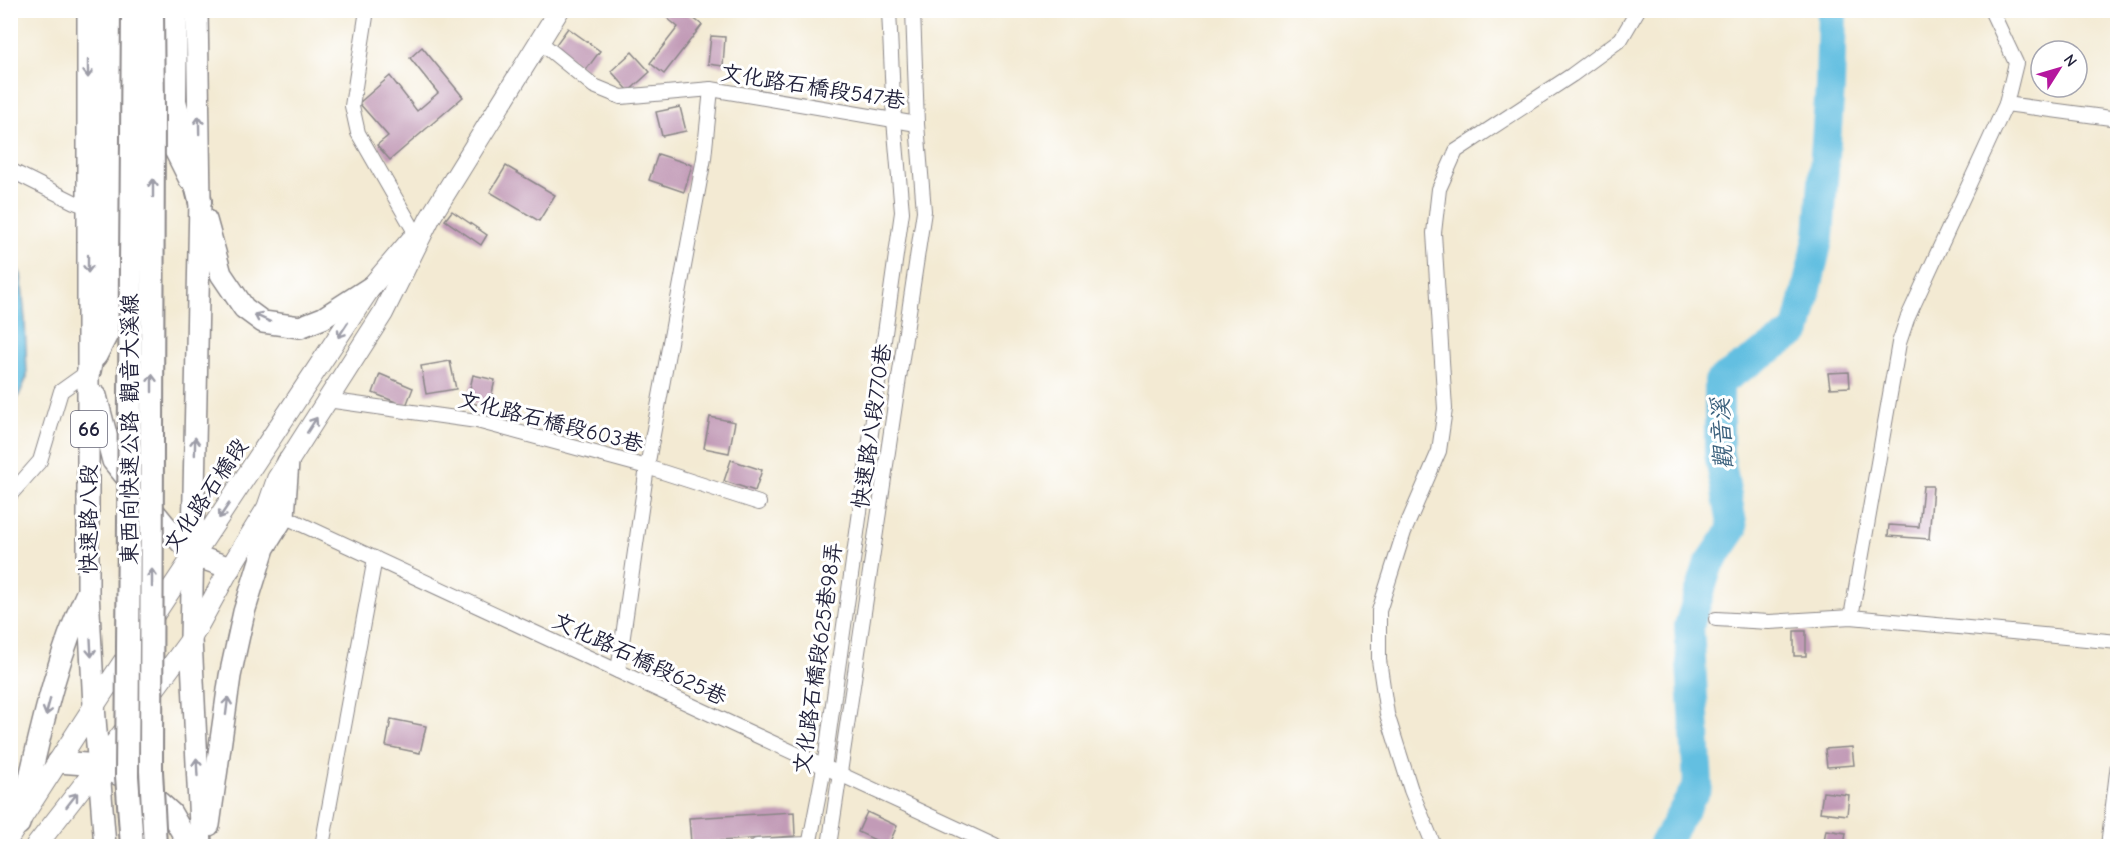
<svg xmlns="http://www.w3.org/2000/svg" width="2128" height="857" font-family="'Comic Neue','LXGW WenKai TC',sans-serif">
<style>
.water{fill:#63bfe1;stroke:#42708e;stroke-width:1.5}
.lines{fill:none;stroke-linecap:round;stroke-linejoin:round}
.river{stroke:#63bfe1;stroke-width:30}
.building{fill:#c29bb7}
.minor-casing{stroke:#8a8687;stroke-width:16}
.secondary-casing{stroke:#8a8687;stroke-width:22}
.primary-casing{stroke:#8a8687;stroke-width:24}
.trunk-casing{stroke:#8a8687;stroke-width:26}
.minor{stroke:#fff;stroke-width:14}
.secondary{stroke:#fff;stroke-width:20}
.primary{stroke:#fff;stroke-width:21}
.trunk{stroke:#fff;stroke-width:22}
.trunk-bridge-casing{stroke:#8a8687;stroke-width:26;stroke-linecap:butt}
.trunk-bridge{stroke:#fff;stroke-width:22}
.oneway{stroke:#9c9ca7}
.labels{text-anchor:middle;stroke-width:6;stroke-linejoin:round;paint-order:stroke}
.shield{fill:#fff;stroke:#646476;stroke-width:1.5}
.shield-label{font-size:21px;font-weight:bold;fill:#22223b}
.street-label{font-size:22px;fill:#22223b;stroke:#fff}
.water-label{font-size:24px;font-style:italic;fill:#3c617d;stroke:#fff}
</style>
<rect width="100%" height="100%" fill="#fff"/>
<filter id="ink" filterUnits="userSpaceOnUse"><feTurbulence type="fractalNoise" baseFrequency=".0167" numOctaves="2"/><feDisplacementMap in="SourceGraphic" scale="12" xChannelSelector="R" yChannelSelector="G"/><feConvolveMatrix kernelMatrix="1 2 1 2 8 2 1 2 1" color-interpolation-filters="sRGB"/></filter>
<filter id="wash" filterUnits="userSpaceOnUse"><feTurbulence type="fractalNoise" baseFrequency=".008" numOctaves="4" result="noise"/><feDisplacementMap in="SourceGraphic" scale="24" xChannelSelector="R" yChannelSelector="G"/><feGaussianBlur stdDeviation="1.35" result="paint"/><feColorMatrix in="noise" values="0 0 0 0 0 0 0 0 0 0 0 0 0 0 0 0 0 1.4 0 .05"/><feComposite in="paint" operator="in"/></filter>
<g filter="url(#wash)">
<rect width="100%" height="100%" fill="#f3ead3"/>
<!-- water -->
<polygon class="water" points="11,256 21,275 25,320 27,377 11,413"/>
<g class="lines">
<!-- river -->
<polyline class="river" points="1663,846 1698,785 1689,626 1708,566 1733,529 1719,453 1719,382 1797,331 1819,236 1830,87 1832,10"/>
</g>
<g id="blocks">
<!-- building -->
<g class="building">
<polygon points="661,10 683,10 702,25 664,74 650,63 678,27 660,12"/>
<polygon points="568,28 600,51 586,70 554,47"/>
<polygon points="711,36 725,37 723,66 708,64"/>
<polygon points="422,47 463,97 390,160 377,145 388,136 359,103 390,76 417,111 438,93 410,58"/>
<polygon points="632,52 650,72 629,91 611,71"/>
<polygon points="680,107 686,131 662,136 656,112"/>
<polygon points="658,154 692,165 684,192 649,180"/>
<polygon points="506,166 555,195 539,221 490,192"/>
<polygon points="452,211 487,235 481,245 445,220"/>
<polygon points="450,361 456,389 426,394 421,366"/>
<polygon points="1849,372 1850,387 1830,388 1828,373"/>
<polygon points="380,374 413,388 406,406 373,393"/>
<polygon points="473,375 495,380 489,407 467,402"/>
<polygon points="710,417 735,422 729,453 704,448"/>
<polygon points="731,460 762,470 755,491 724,481"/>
<polygon points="1923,486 1933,486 1929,539 1888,536 1889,525 1919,527"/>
<rect x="1794" y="631" width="12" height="25"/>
<polygon points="391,719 426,726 420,753 386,746"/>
<polygon points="1852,747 1854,765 1827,767 1825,749"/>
<polygon points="1823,792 1849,795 1847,815 1820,812"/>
<polygon points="794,812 795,836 691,843 689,818"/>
<polygon points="867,812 897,826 888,846 858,832"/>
<polygon points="1826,830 1846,833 1844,846 1823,846"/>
</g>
</g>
</g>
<g filter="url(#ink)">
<use href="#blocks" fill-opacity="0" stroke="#8a8687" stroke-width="1.5"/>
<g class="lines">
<defs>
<g id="minor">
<polyline points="367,10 352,106 358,133 416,234"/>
<polyline points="540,42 594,86 621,97 711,89 917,124"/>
<polyline points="2006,104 2118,119"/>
<polyline points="10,170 74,202 88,207"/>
<polyline points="327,400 477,421 647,467 759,503"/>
<polyline points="10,495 40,461 61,391 89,371"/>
<polyline points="277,513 995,846"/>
<polyline points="1851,617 1899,343 1907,319 2006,104 2016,63 1991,10"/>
<polyline points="1716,619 1769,622 1851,617 2118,642"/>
<polyline points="618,671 647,467 704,158 711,89"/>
<polyline points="322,846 375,558"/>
<polyline points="757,846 809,844"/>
<polyline points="809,846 824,768 902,212 894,120 889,10"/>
<polyline points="829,846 924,211 917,124 913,10"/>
<polyline points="1434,846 1411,790 1387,714 1379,660 1379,611 1404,532 1439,451 1445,409 1434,233 1439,189 1456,151 1572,75 1621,39 1638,10"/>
<polyline points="2108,846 2118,764"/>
</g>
<g id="secondary">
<polyline points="10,836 94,706 371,287 411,240"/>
<polyline points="36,846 99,765 191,639 230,568 267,508 277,479 383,313 430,218 559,10"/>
</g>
<g id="primary">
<polyline points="88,10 88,592 94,706 105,846"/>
<polyline points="197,10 200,201 191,639 201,846"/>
<polyline points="169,99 171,142 190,180"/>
<polyline points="206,220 221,274 244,308 263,322 300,327 323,318 371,287"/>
<polyline points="96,356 119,311 121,10"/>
<polyline points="96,396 113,461 165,525 193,555 230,568"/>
<polyline points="58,762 99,765 140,785 171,813 190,846"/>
<path d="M19,824C38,747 52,667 86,595"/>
<polyline points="209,825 230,676 244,612 264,548 284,516 288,462"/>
</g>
<g id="trunk">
<polyline points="176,10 175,101 200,201"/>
<polyline points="89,371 105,293 103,161 106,10"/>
</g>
</defs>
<!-- minor casing -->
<use href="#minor" class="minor-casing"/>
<!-- secondary casing -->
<use href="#secondary" class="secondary-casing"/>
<!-- primary casing -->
<use href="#primary" class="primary-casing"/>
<!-- trunk casing -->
<use href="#trunk" class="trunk-casing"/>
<!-- minor -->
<use href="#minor" class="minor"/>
<!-- secondary -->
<use href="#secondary" class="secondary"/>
<!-- primary -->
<use href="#primary" class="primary"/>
<!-- trunk -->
<use href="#trunk" class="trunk"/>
<defs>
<g id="trunk-bridge">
<polyline points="152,10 153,110 151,771 155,846"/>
<polyline points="132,846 127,776 133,10"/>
</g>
</defs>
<!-- trunk-bridge casing -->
<use href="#trunk-bridge" class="trunk-bridge-casing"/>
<!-- trunk-bridge -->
<use href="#trunk-bridge" class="trunk-bridge"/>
</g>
<!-- one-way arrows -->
<defs><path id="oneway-shaft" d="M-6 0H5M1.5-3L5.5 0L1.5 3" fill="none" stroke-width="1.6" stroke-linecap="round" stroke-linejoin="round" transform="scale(1.5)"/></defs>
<g class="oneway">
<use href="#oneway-shaft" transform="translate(88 69) rotate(90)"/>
<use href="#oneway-shaft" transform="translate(199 125) rotate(-91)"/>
<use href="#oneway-shaft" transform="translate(153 188) rotate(-90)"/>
<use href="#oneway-shaft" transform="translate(88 264) rotate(90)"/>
<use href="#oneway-shaft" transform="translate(262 318) rotate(-155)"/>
<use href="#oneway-shaft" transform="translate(343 330) rotate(123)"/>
<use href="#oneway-shaft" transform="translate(152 383) rotate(-90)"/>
<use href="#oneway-shaft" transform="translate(312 425) rotate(-57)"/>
<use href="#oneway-shaft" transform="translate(195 446) rotate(-89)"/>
<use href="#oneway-shaft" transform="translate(224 511) rotate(124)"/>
<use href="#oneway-shaft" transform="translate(152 578) rotate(-90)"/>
<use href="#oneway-shaft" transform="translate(91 648) rotate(87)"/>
<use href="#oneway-shaft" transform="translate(227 706) rotate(-83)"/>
<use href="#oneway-shaft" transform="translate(48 707) rotate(105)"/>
<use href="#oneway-shaft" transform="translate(197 767) rotate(-93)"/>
<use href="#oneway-shaft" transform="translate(72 800) rotate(-52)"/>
</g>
</g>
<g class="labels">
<!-- shield labels -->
<rect class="shield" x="71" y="411" width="36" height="36" rx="4.5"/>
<g class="shield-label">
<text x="89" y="436">66</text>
</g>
<!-- street labels -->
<g class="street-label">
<text transform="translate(813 86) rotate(9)" y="8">文化路石橋段547巷</text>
<text transform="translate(551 421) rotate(14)" y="8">文化路石橋段603巷</text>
<text transform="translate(871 426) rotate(-82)" y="8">快速路八段770巷</text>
<text transform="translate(129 429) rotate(-90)" y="8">東西向快速公路 觀音大溪線</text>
<text transform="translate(205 495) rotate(-56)" y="8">文化路石橋段</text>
<text transform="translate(88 519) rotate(-90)" y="8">快速路八段</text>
<text transform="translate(640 658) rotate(25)" y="8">文化路石橋段625巷</text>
<text transform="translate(817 658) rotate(-82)" y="8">文化路石橋段625巷98弄</text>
</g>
<!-- water labels -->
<g class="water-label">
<text transform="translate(1722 434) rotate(-93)" y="8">觀音溪</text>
</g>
</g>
<!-- margin -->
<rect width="2128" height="857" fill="none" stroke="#fff" stroke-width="36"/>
<!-- north arrow -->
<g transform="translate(2059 69) rotate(53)"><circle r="28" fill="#ffffff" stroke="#a7a7b1" stroke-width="1.5"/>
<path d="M0-4.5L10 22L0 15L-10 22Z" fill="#b5179e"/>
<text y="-9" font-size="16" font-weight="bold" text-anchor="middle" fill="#22223b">N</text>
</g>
</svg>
